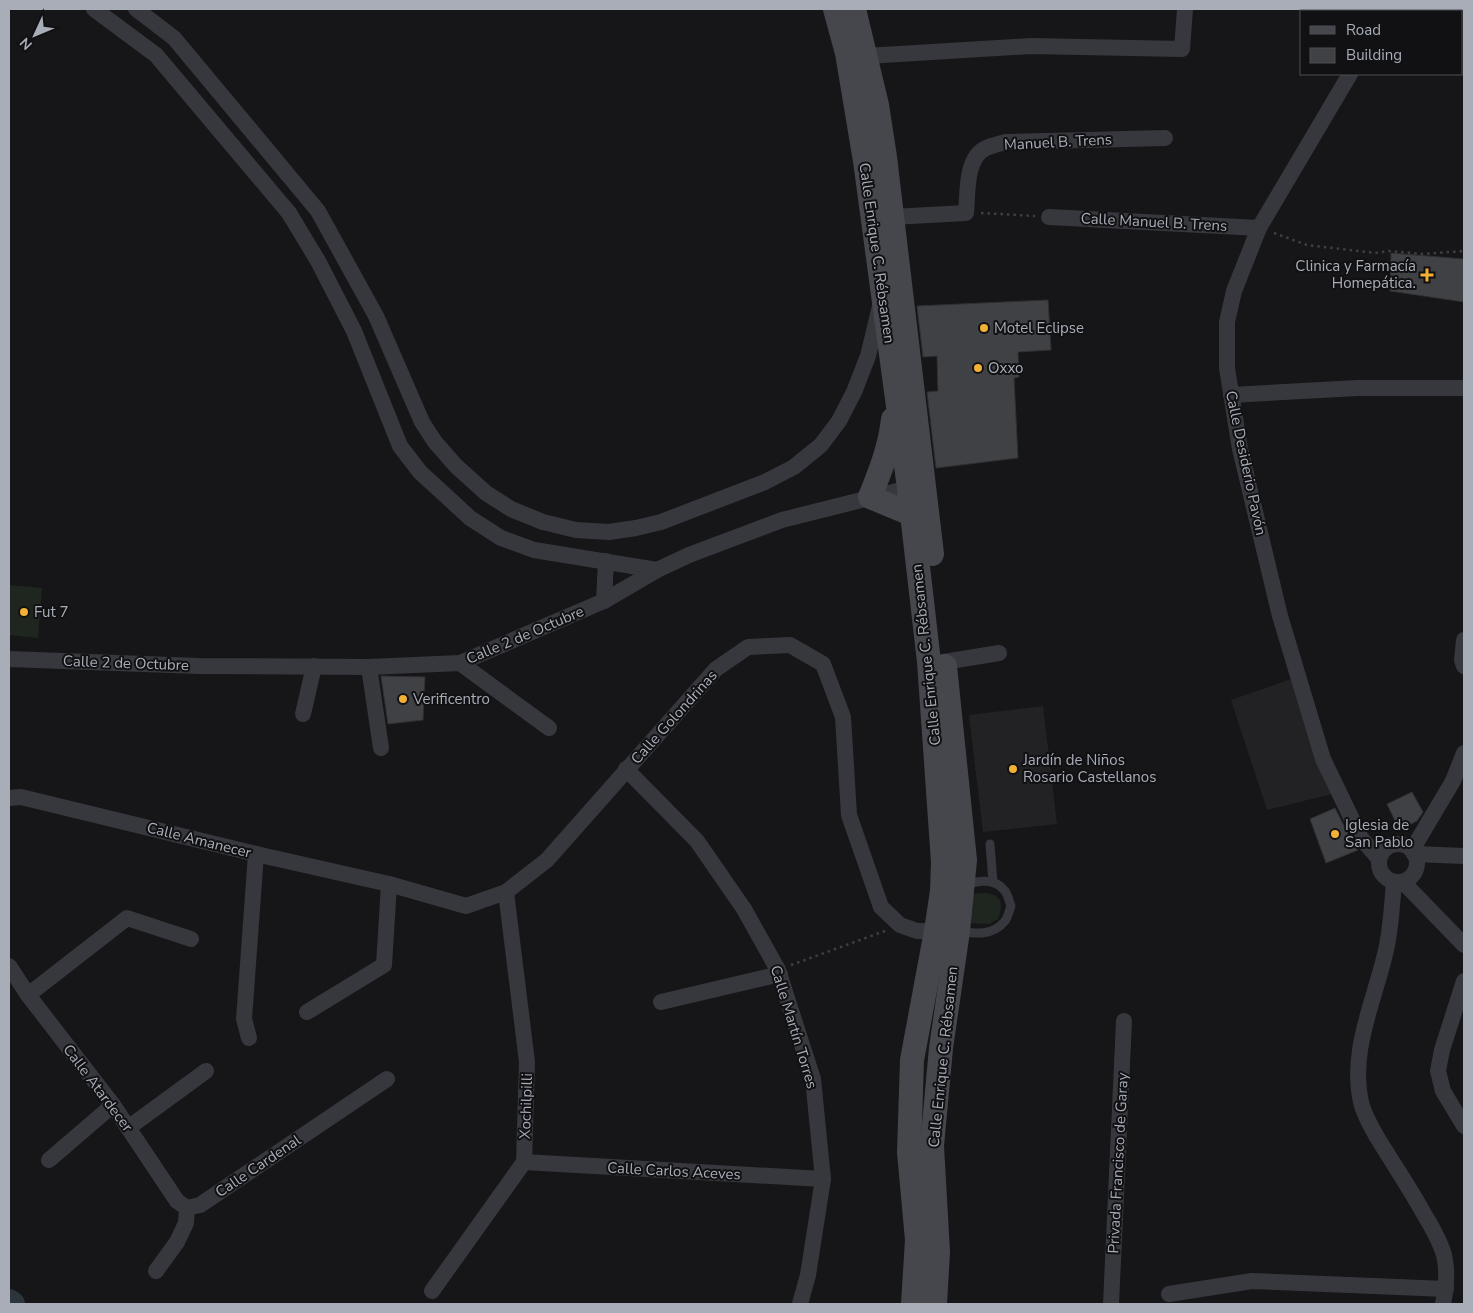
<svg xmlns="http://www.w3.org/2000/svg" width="1473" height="1313" font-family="'Nunito Sans',sans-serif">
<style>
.built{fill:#222225}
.green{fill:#1e261f}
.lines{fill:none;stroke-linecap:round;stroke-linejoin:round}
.river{stroke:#2c353c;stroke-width:26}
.building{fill:#404145;stroke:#303034}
.path{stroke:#3d3f44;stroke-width:2.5;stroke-dasharray:2.5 4;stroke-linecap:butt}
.lane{stroke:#37383d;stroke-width:9}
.street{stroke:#37383d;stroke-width:16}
.secondary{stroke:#45474d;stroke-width:24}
.poi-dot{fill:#f2b134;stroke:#111113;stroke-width:2}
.labels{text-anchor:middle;stroke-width:4;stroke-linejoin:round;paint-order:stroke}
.street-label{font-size:15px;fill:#a8adb8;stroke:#111113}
.poi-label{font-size:15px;fill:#a8adb8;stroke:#111113;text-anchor:start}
</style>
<rect width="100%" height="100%" fill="#161618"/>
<!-- built -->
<g class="built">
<polygon points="1294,678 1332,794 1267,810 1231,700"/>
<polygon points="1043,706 1057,824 983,832 969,715"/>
</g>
<!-- green -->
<g class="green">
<polygon points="9,585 42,588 38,638 9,635"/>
<path d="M985,893C1003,895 1003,904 998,919L989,924L967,923L969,894Z"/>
</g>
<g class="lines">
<!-- river -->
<polyline class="river" points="9,1302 12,1304"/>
</g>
<!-- building -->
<g class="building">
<polygon points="1391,253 1464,259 1464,302 1390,291"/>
<polygon points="1048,300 1051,350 1018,352 1019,377 1014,378 1018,458 936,468 927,392 938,391 937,356 923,357 917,306"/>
<polygon points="381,676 425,677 423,720 388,724"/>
<polygon points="1412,792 1423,812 1417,821 1411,824 1397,825 1387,804"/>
<polygon points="1335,808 1352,842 1358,850 1326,863 1310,819"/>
</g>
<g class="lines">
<!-- path -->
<g class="path">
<polyline points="981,213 1035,216"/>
<polyline points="1274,233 1307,245 1375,253 1389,251 1424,254 1464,251"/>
<polyline points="791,965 885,931"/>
</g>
<!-- lane -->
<g class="lane">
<polyline points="990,844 993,882"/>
<path d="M959,931C975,934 993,936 1005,921C1008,917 1009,911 1011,906C1009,901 1008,895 1005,891C995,877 977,881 964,885"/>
</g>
<!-- street -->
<g class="street">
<polyline points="94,9 156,55 289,213 318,261 354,331 400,446 420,472 470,518 501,538 534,550 657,570"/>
<polyline points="136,9 174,38 318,211 376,316 422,422 435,442 456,466 486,493 511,509 543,522 576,530 609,532 636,528 661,522 765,482 794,467 821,445 839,421 854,392 868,356 880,306"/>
<polyline points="1370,11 1370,9"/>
<polyline points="866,56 1031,46 1182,49 1185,9"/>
<polyline points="1350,74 1259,228 1234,291 1227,322 1227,368 1240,449 1280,616 1323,759 1361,838 1379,859"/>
<path d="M892,217L966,213C968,193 965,158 986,148C992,145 999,144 1005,142L1165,138"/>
<polyline points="1049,217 1259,228"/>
<polyline points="1231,395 1358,388 1464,388"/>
<polyline points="604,601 606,561"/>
<polyline points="1464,640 1462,660 1464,666"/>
<polyline points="9,659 198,666 369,667 460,663 604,601 657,570 689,555 782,520 909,488 916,482"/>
<polyline points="944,662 999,653"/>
<polyline points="460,663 549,728"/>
<polyline points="369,667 381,748"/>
<polyline points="303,714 314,666"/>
<polyline points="626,769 697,841 744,909 778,970 813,1079 823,1179 808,1275 800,1304"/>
<polyline points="9,798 21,797 256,854 389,884 466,906 506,892 547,860 716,669 748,647 790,645 823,664 843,717 849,815 881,907 900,925 917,931 936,931"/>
<circle cx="1398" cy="863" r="19"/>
<polyline points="1412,850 1453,781 1464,753"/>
<polyline points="1414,854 1464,856"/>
<path d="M1394,882C1392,905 1391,928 1386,950C1375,1000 1348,1053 1362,1106C1367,1121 1376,1136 1385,1150C1398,1171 1412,1192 1424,1214C1432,1227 1440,1241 1444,1255C1448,1271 1446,1289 1443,1304"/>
<polyline points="1403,882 1464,945"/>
<polyline points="9,966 28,995 113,1105 177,1201 187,1208"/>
<polyline points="1464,981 1442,1050 1438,1071 1443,1091 1464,1126"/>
<polyline points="28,995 127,918 191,939"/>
<polyline points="661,1002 780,974"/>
<polyline points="307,1012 384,965 389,884"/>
<polyline points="249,1038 244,1019 256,854"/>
<polyline points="128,1128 206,1071"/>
<polyline points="49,1160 113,1105"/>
<polyline points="524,1162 823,1179"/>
<polyline points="156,1271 177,1242 186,1223 187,1208 200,1205 387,1079"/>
<polyline points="432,1291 524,1162 527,1062 506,892"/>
<polyline points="1169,1294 1252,1281 1446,1289"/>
<polyline points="1111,1304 1124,1021"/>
</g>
<!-- secondary -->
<g class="secondary">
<polyline points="835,9 847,53 865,161 909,488 929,662 943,862 942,891 936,931 912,1060 909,1152 917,1240 913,1304"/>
<polyline points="854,9 877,105 885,157 932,554"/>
<path d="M893,419C890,447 880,472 870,497L911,514"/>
<polyline points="935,1304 938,1252 932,1146 941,1048 958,931 965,860 945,666"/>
</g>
</g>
<!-- markers -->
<g class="poi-dot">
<path d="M1424.5 267.5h5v5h5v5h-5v5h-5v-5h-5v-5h5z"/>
<circle cx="984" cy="328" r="5"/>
<circle cx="978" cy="368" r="5"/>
<circle cx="24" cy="612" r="5"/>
<circle cx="403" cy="699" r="5"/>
<circle cx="1013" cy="769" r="5"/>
<circle cx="1335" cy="834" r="5"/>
</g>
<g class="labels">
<!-- street labels -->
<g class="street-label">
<text transform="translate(1058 142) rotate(-3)" y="5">Manuel B. Trens</text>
<text transform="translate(1154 222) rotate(3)" y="5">Calle Manuel B. Trens</text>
<text transform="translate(877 253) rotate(82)" y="5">Calle Enrique C. Rébsamen</text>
<text transform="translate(1246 463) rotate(78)" y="5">Calle Desiderio Pavón</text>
<text transform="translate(525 635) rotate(-23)" y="5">Calle 2 de Octubre</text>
<text transform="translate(926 655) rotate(-96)" y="5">Calle Enrique C. Rébsamen</text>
<text transform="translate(126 663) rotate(2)" y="5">Calle 2 de Octubre</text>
<text transform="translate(674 717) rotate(-48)" y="5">Calle Golondrinas</text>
<text transform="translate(199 840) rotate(14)" y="5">Calle Amanecer</text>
<text transform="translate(794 1027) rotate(73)" y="5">Calle Martín Torres</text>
<text transform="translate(943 1057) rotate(-84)" y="5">Calle Enrique C. Rébsamen</text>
<text transform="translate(98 1088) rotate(53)" y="5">Calle Atardecer</text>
<text transform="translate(526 1106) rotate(-88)" y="5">Xochilpilli</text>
<text transform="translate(1118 1163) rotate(-87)" y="5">Privada Francisco de Garay</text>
<text transform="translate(258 1166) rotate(-34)" y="5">Calle Cardenal</text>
<text transform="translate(674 1171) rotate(3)" y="5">Calle Carlos Aceves</text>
</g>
<!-- poi labels -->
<g class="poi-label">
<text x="1416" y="271" text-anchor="end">Clinica y Farmacía<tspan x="1416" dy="17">Homepática.</tspan></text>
<text x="994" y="333">Motel Eclipse</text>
<text x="988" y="373">Oxxo</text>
<text x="34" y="617">Fut 7</text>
<text x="413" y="704">Verificentro</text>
<text x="1023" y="765">Jardín de Niños<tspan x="1023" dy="17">Rosario Castellanos</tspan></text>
<text x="1345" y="830">Iglesia de<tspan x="1345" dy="17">San Pablo</tspan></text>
</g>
</g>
<!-- border -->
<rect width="1473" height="1313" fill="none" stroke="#a8adb8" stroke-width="20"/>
<!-- legend -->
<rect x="1300" y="10" width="162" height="65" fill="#111113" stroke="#4d4f55"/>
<rect x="1310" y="26" width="25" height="8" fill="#45474d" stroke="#4d4f55"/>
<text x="1346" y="35" font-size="15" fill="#a8adb8">Road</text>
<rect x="1310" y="48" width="25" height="15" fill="#404145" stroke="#4d4f55"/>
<text x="1346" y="60" font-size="15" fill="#a8adb8">Building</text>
<!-- north arrow -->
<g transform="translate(35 35) rotate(226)" stroke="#111113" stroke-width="4" paint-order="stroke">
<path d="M0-4L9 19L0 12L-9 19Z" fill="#a8adb8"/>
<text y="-8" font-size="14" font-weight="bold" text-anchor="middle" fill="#a8adb8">N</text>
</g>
</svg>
